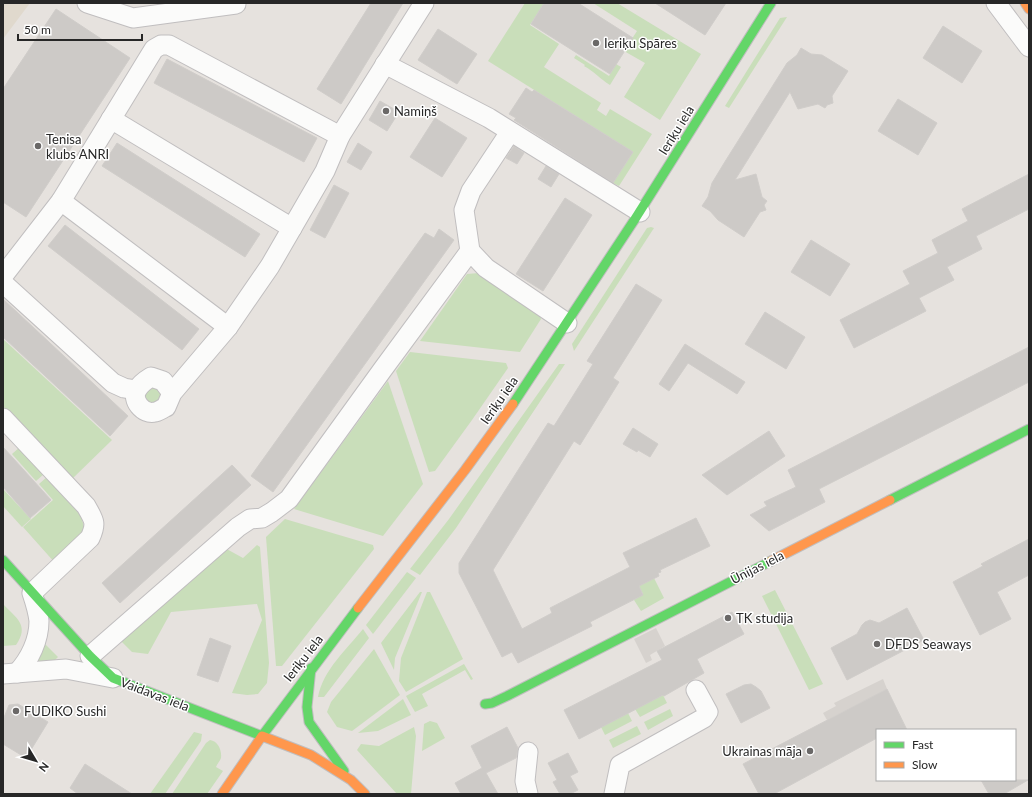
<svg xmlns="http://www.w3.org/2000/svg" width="1032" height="797" font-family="Lato,sans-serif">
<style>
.education{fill:#e0d9cd}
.green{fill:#c9deba}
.plaza{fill:#d6d2ce}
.building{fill:#cdcac7;stroke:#d0cdca}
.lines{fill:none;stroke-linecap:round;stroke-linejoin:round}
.street-casing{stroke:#c0bebf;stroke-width:21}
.fast-casing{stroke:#c0bebf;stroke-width:11}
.slow-casing{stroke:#c0bebf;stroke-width:11}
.street{stroke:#fbfbfa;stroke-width:19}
.fast{stroke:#63d668;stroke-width:9}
.slow{stroke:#ff974d;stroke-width:9}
.poi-dot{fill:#6a6867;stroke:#fff;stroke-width:1.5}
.labels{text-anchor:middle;stroke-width:3;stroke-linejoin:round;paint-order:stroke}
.poi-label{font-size:13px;fill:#272727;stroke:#fff;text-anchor:start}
.street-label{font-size:13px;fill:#272727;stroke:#fff}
</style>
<rect width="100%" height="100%" fill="#e6e2de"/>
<!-- education -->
<polygon class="education" points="3,3 30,3 3,39"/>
<!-- green -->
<g class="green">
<polygon points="525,3 544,3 530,25 559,44 544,67 601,103 597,110 606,116 610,109 652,134 619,186 613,183 633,152 488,61"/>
<polygon points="593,3 617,3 701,54 660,120 624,97 645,63 624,51 637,31"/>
<polygon points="787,17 729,108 725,106 780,18"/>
<path d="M576,55L609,76L616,64L621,67L610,85C600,79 595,72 584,66L585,65L574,58Z"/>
<polygon points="651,227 654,228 574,351 572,344 647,228"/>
<polygon points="479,273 539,312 541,319 520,352 420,341 467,274"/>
<polygon points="3,339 112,440 71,480 3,406"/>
<polygon points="410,352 506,363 508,368 472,420 435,471 429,472 396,371"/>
<polygon points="559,364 565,364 456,528 420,575 410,569 449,519"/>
<polygon points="388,381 423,484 383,536 294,509"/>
<polygon points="152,384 161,386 163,403 144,404 144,390"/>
<polygon points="20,447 44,474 36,481 12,454"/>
<polygon points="47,477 81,516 85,530 56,564 23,527 53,500 39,484"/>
<polygon points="3,489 31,519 22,527 3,506"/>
<polygon points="285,519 373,545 374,549 282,666 276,666 266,537"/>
<polygon points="257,545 260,547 269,663 267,683 258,694 247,695 232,693 262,620 257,604 171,612 148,654 132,652 119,639 223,547 243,558"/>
<polygon points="407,572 416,578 373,634 366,625"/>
<polygon points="652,574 664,598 641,611 634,600 643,594 637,582"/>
<polygon points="775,590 823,684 809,690 762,596"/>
<polygon points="420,592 422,592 395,658 394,670 381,643"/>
<polygon points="427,592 430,592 463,659 406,692 399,681 401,658"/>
<path d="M3,604C16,618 30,625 16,645L3,646Z"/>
<path d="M363,629L369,638L324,697H318C323,670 347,649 363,629Z"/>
<polygon points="43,642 58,657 55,660 35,663"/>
<polygon points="374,649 400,695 352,731 337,727 327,712 331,702"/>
<polygon points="464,664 473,679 471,680 465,670 422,694 428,706 415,712 406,696"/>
<polygon points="663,695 667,703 640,717 635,709"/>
<polygon points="403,699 411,715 378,731 358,733"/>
<polygon points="670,709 673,716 648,730 644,722"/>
<polygon points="628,713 632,721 605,735 601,727"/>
<polygon points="430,721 437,723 445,738 422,751 424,724"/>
<polygon points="637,726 641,734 613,748 609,740"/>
<polygon points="414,727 416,736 411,794 397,794 357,750 361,744 379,746"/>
<polygon points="194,732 202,734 201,741 165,794 150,794"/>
<path d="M210,740C218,741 222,750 221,758C220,761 217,764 216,767L223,771L207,794H172L206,743Z"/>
</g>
<!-- plaza -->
<g class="plaza">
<polygon points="656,628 665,646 650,655 652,660 646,663 634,639"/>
<polygon points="883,679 887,689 827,720 823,713 836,706 834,703"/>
</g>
<!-- building -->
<g class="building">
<polygon points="371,3 403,3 341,104 317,89"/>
<polygon points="544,3 578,3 633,38 610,74 531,24"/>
<polygon points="655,3 726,3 705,35"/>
<polygon points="56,9 130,58 26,217 3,202 3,89"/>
<polygon points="943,26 982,51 962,83 923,58"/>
<polygon points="438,29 477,54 457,84 418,60"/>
<polygon points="801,48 811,54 822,55 848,71 832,96 833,103 827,105 825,108 818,104 798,109 790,92 735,180 756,174 762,197 767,201 764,205 766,210 760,212 744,237 718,220 710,211 702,206 708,197 712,183 726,160 787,63 797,55"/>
<polygon points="167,59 317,138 304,162 154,83"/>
<polygon points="526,88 532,92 534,90 633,152 613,183 514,120 516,118 509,114"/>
<polygon points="898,99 937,123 918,155 878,131"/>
<polygon points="380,101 399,112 387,131 369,120"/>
<polygon points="435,118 467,138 442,177 410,157"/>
<polygon points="117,143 260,234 245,257 102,166"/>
<polygon points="358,143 372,152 361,170 347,162"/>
<polygon points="514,146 524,153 517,164 506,158"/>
<polygon points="546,166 559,174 551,187 538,179"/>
<polygon points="1029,174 1029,209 976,236 982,249 947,267 954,280 919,298 926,311 854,348 840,320 910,284 903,271 938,253 932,240 968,221 962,209"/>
<polygon points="334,185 349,193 325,238 310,230"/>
<polygon points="565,198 592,215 543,291 516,274"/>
<polygon points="65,225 199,329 182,350 48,246"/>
<polygon points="439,229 454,240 273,492 251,476 425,233 434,238"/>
<polygon points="811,240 850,264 830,296 791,272"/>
<polygon points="636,284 662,300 613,378 619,382 580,445 574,441 493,570 522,629 552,613 550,608 630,567 623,553 696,518 710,546 660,570 661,572 658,573 659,576 639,586 643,595 590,622 592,626 518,663 512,652 502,657 459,573 459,563 548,423 554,426 593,364 587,361"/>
<polygon points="3,299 128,416 110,436 3,337"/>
<polygon points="765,312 805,337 786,369 745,344"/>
<polygon points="685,344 745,382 737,394 688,363 669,391 659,384"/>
<polygon points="1029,347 1029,382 819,489 825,502 769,531 750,515 767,506 764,502 796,487 788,470"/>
<polygon points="633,428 658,444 650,457 638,450 637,452 623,444"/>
<polygon points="769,431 785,456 727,495 702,475"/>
<polygon points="3,447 51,500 30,518 3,487"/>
<polygon points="232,465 251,485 120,603 102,583"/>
<polygon points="1029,539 1029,575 997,592 1011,619 980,635 953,582 983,566 981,564"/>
<polygon points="907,608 924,640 847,680 831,648 857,634 862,625 865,622 870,620 879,623"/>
<polygon points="732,612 744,634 697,659 704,673 664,696 663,695 579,739 564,710 662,660 657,651"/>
<polygon points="210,638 231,646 218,682 197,675"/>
<polygon points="751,684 756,687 761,691 770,708 741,723 726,694 744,685"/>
<polygon points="887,689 907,730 877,730 877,738 774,794 759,794 743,764"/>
<polygon points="18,704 48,722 26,758 3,744 3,720 9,705"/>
<polygon points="507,727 518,748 516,758 486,773 498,794 461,794 455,783 482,768 471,746"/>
<polygon points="568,753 578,772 570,776 578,790 570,794 560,794 553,782 557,780 548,763"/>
<polygon points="85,764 132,794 78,794 70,788"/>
<polygon points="981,780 1028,780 1004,794 989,794"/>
</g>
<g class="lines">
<defs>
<g id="street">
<polyline points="87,3 133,18 236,4"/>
<polyline points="996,3 1029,47"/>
<polyline points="385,64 489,118 640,212"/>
<polyline points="111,119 292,228"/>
<polyline points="510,132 471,191 464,210 470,251 486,268 567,323"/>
<polyline points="61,201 228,327"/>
<polyline points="3,276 61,201 154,49 161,45 169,45 340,136"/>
<polyline points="3,283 113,383 124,388 136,390"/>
<path d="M172,393L163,381L151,377C146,380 140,384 137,390C131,400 143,415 155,412C158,412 163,408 166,407L172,393L228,327L270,266L325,171L340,136L424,3"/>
<path d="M3,418L86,506C94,520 97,523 90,538L32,593C35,602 38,612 39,621C39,640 30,659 17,673"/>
<polyline points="90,656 238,527 250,519 262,518 272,512 289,499 383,369 470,251"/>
<polyline points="3,674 66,669 113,678"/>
<polyline points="528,794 525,781 528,752"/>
<polyline points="614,794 620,765 704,718 708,712 696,690"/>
</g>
<g id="fast">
<polyline points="513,404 635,219 771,3"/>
<polyline points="890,500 1029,429"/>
<polyline points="3,560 90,656 113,678 262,736 358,608"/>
<polyline points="311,668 307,707 309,722 344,771"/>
<polyline points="485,704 492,703 507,696 771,561"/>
</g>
<g id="slow">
<polyline points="1025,3 1029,9"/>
<polyline points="771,561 890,500"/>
<polyline points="358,608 465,470 513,404"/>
<polyline points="222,794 262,736 311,755 351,780 365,794"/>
</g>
</defs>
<!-- street casing -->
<use href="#street" class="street-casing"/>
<!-- fast casing -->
<use href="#fast" class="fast-casing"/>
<!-- slow casing -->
<use href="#slow" class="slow-casing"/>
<!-- street -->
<use href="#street" class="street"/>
<!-- fast -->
<use href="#fast" class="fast"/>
<!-- slow -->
<use href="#slow" class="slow"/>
</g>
<!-- markers -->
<g class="poi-dot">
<circle cx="596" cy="43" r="4"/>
<circle cx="386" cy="111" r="4"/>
<circle cx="38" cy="146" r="4"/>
<circle cx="728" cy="618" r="4"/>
<circle cx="877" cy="644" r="4"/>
<circle cx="16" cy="711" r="4"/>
<circle cx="810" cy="751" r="4"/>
</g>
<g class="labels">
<!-- poi labels -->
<g class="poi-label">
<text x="604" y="48">Ieriķu Spāres</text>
<text x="394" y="116">Namiņš</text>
<text x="46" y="144">Tenisa<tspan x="46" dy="15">klubs ANRI</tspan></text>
<text x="736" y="623">TK studija</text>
<text x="885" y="649">DFDS Seaways</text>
<text x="24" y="716">FUDIKO Sushi</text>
<text x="802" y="756" text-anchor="end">Ukrainas māja</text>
</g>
<!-- street labels -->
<g class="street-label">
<text transform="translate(676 130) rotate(-58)" y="5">Ieriķu iela</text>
<text transform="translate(499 400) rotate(-55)" y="5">Ieriķu iela</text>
<text transform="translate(757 567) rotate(-27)" y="5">Ūnijas iela</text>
<text transform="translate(303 658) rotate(-52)" y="5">Ieriķu iela</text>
<text transform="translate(155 694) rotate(21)" y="5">Vaidavas iela</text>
</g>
</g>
<!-- border -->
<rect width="1032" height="797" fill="none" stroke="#272727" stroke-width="8"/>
<!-- legend -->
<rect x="876" y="729" width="140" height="52" fill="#ffffff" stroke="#a9a9a9"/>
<rect x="884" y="742" width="20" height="6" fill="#63d668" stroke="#a9a9a9"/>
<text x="912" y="749" font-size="12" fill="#272727">Fast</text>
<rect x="884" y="762" width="20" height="6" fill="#ff974d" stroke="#a9a9a9"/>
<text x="912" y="769" font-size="12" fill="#272727">Slow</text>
<!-- north arrow -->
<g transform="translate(36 761) rotate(128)" stroke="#ffffff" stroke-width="3" paint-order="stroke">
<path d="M0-3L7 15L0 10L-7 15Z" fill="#272727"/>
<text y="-6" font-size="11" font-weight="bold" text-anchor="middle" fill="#272727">N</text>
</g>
<!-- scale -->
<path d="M18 34v6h124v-6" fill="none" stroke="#272727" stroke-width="2"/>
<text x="24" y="34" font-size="12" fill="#272727" stroke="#ffffff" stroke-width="3" paint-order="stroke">50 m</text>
</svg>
